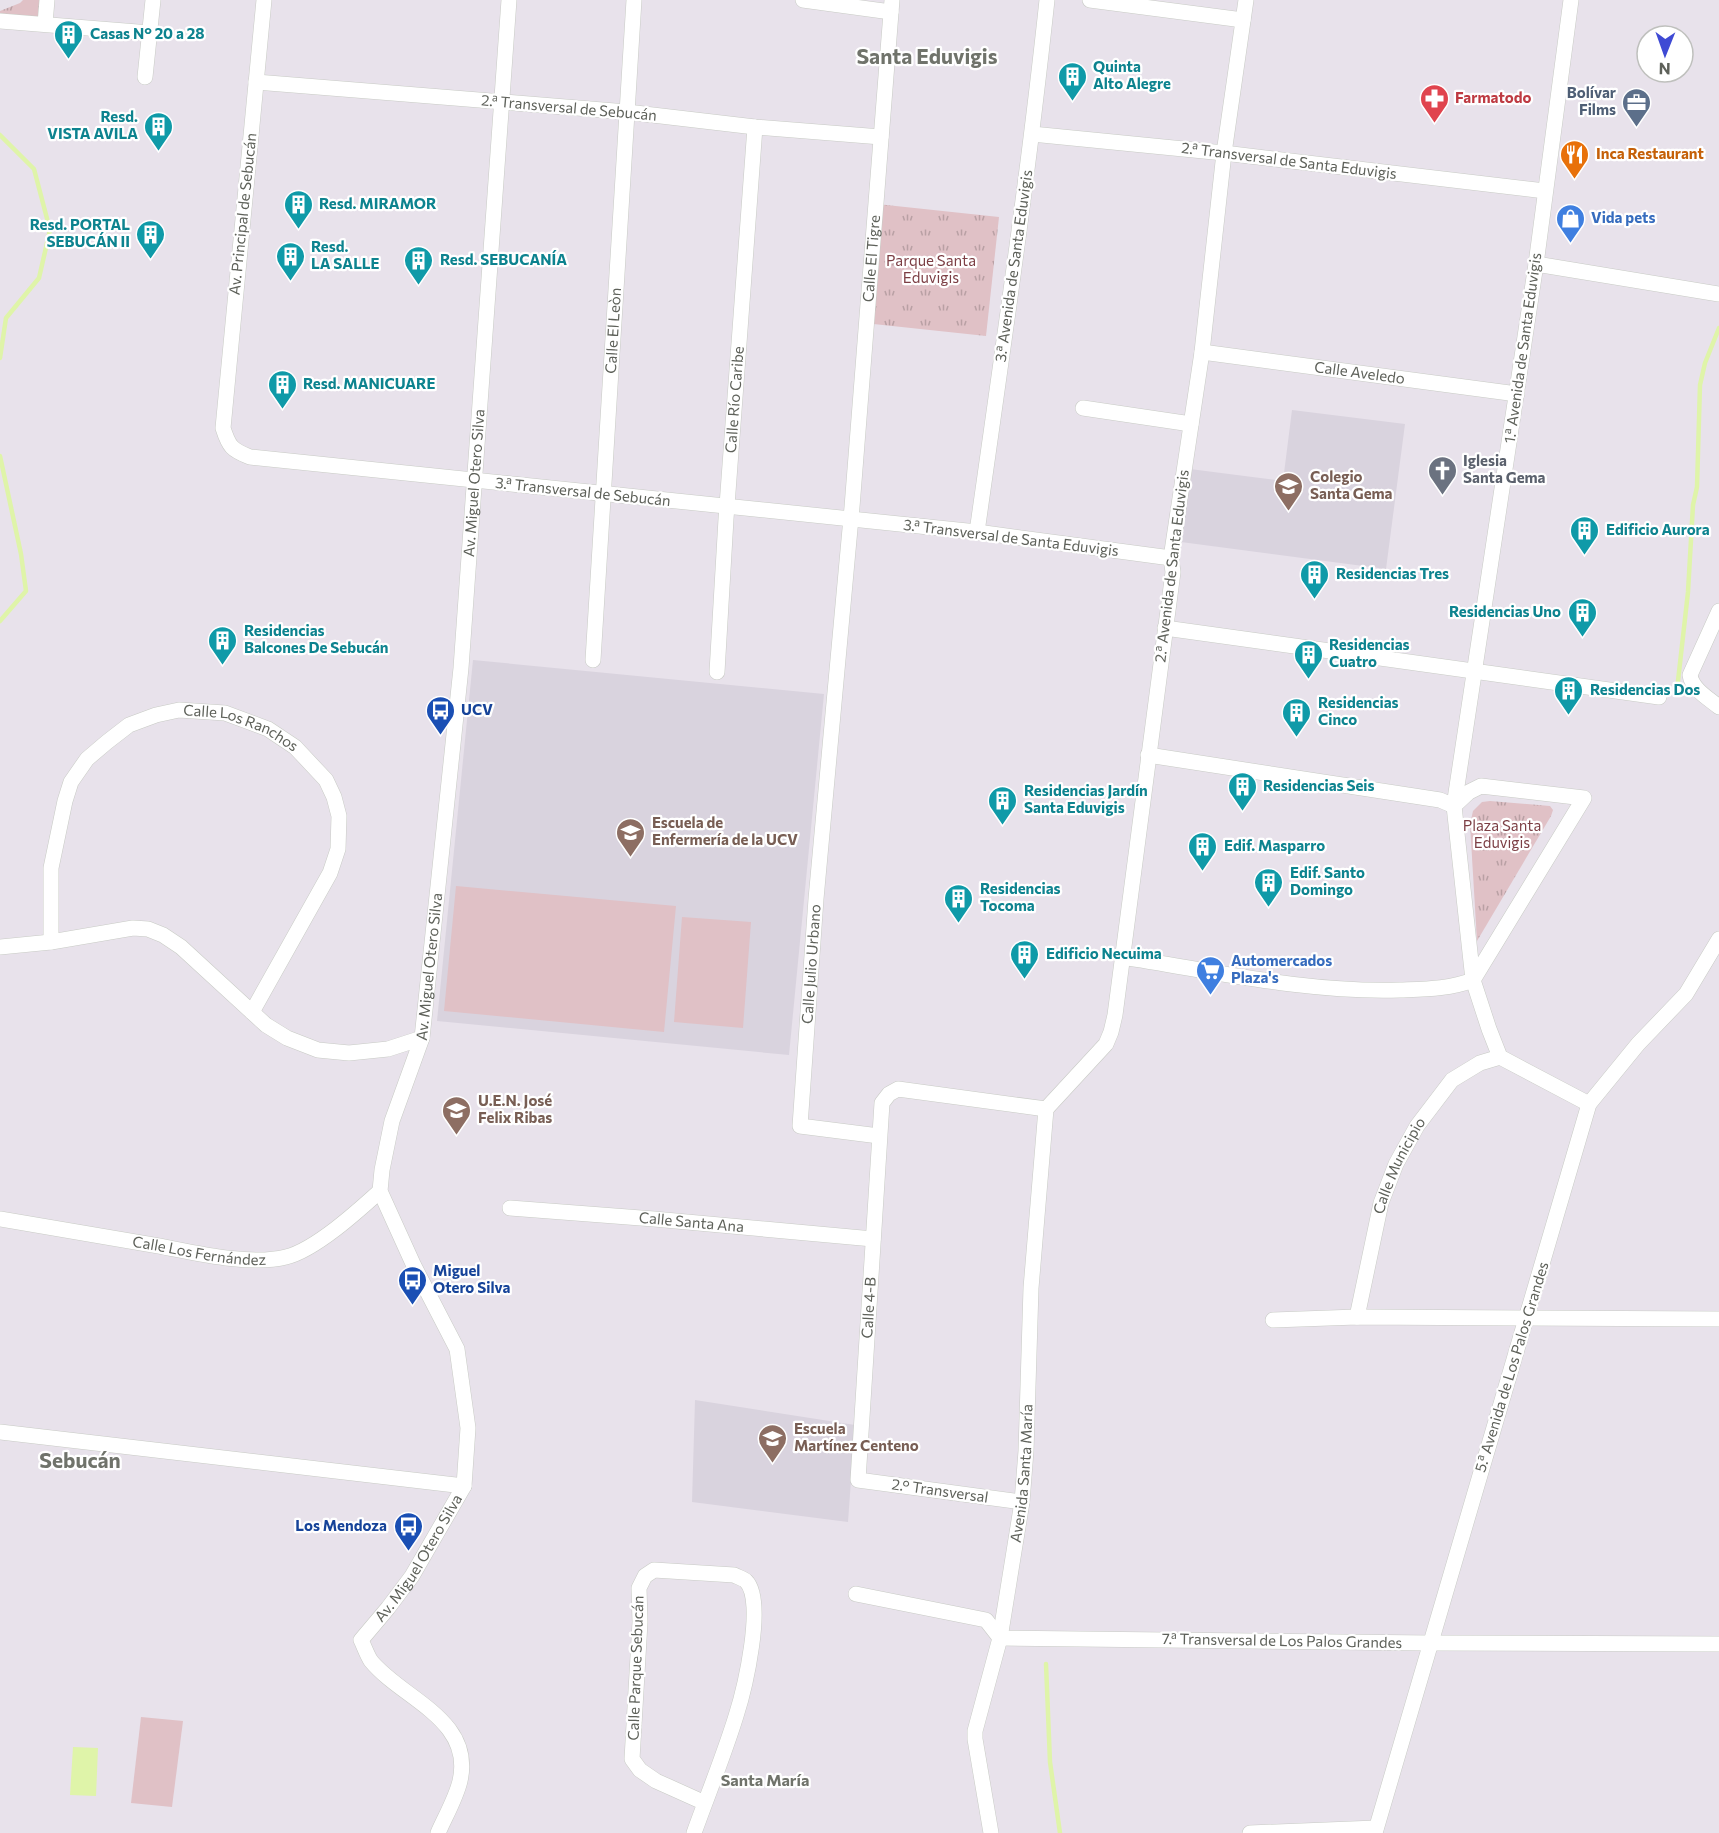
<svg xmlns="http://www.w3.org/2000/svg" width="1719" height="1833" font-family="Commissioner,sans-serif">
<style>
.education{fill:#d9d3de}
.grass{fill:url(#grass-tufts)}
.garden{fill:#e0c1c6}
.water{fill:#dff4a9}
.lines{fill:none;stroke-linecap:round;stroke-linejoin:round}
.stream{stroke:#dff4a9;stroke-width:4.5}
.minor-casing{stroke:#c8cbc5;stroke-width:16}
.minor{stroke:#fff;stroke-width:15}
.labels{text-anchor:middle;stroke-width:4.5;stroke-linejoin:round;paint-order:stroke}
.culture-label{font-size:15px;font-weight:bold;fill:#0d838f;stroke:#fff;text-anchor:start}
.service-label{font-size:15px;font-weight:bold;fill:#4e5e75;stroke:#fff;text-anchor:end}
.health-label{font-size:15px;font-weight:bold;fill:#be3a42;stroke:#fff;text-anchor:start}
.street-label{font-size:15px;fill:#5e615a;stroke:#fff}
.food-label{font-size:15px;font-weight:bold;fill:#c56008;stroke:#fff;text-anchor:start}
.shop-label{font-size:15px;font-weight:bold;fill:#366cbe;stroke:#fff;text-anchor:start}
.park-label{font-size:15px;fill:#7c3e44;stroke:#fff}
.worship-label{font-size:15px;font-weight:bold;fill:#5b616d;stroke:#fff;text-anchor:start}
.education-label{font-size:15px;font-weight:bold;fill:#785e54;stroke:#fff;text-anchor:start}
.transit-label{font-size:15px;font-weight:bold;fill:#164399;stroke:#fff;text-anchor:start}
.neighbourhood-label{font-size:16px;font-weight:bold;fill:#70736b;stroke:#fff}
.district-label{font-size:21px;font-weight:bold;fill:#70736b;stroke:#fff}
</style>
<defs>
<pattern id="grass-tufts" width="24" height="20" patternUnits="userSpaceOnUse" patternTransform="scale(1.5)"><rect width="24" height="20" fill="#e0c1c6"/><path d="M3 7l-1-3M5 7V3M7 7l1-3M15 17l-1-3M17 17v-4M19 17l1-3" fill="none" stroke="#b9a0a4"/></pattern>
</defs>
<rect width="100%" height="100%" fill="#e8e2eb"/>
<!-- education -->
<g class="education">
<polygon points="1292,410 1405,424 1386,569 1181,542 1190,469 1283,481"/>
<polygon points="473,660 824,694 789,1055 437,1021"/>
<polygon points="695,1400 855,1425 848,1522 692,1502"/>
</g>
<!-- grass -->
<g class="grass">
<polygon points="23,0 40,0 39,17 0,15 0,11 20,3"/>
<polygon points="877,204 999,217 986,336 864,323"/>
<polygon points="1490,801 1550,806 1553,810 1551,816 1477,941 1470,824 1473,811 1482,802"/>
</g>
<!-- garden -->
<g class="garden">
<polygon points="456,886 676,906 664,1032 444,1011"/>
<polygon points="682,917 751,922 743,1028 674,1022"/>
<polygon points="141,1717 183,1721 172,1807 131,1803"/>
</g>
<!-- water -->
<polygon class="water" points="73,1747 98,1748 96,1796 70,1795"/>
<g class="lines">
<!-- stream -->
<g class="stream">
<polyline points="0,135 34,169 50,230 39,278 6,318 0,358"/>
<polyline points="0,456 21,554 26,591 0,621"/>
<polyline points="1678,681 1688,592 1693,505 1697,487 1700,385 1705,363 1719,328"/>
<polyline points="1046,1664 1050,1762 1060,1833"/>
</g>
<defs>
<g id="minor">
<path d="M264,0L223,428C229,447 232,450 250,457L977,532L1171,558"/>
<polyline points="803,0 891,12"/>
<polyline points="1090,0 1243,20"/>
<polyline points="1571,0 1536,264 1454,806 1473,980 1489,1029 1500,1057 1589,1104"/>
<polyline points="0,21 150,33"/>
<polyline points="45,24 47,0"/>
<polyline points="145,77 153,0"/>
<polyline points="256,82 627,112 755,127 881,137"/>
<polyline points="1032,134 1224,153 1545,191"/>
<polyline points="1536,264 1719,294"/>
<path id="s1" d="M1202,352L1517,394"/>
<polyline points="1083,408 1191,424"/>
<path d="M977,532C1002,355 1028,178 1047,0"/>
<path d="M1719,611L1690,675C1692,689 1708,698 1719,707"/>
<polyline points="1165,628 1659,697"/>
<path id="s2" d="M593,660L634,0"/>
<path id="s3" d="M717,672L726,519L755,127"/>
<path id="s4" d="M51,942V868L65,801L71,782L87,759L107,742L129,725L156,715L179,710L225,713L268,729L295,747L326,780L334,797L339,816L338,849L330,873L252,1012"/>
<polyline points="0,947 51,942 133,928 148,929 163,935 181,947 266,1025 287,1038 318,1050 349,1053 388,1049 422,1038"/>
<path d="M1122,957C1214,971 1306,993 1400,990C1425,989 1450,989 1473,980L1584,798L1481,786L1469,792L1454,806L1440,800L1148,755"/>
<polyline points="1046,1109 1106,1044 1111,1032 1115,1015 1173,572 1171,558 1202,352 1224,153 1246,0"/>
<path id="s5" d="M879,1136L800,1126L816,899L852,507L892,0"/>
<path id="s6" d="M510,1208L654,1219L873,1239"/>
<path id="s7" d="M0,1219C53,1228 106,1237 159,1246C196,1253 250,1266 286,1257C315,1250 358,1211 380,1191"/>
<path id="s8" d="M1357,1317L1381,1203L1396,1164L1417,1126L1452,1080L1480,1063L1500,1057"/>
<polyline points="1273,1320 1357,1317 1719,1319"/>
<polyline points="0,1432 464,1486"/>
<path id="s9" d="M1022,1502L858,1480L882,1103L889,1094L898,1089L1046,1109"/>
<polyline points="856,1594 986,1620 1000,1638 1430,1643 1719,1644"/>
<path id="s10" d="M438,1833C445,1817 456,1798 460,1781C474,1719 402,1699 371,1661C367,1655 364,1646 361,1640L388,1608L412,1576L464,1486L468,1428L457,1349L414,1266L380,1191L382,1170L392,1121L422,1038L461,668L509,0"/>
<path d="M694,1833C708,1794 724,1755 736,1716C744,1691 766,1601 746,1581C744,1579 738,1577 734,1575L654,1570L645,1576L639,1588L640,1622L632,1759L640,1770L656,1781L705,1803"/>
<path id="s11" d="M991,1833L975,1739V1731L1000,1638L1022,1502L1026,1451L1031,1288L1046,1109"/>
<polyline points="1250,1833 1376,1828"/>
<polyline points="1375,1833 1589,1104 1638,1044 1686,994 1719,939"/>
</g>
</defs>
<!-- minor casing -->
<use href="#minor" class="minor-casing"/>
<!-- minor -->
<use href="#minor" class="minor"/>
</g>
<!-- icons -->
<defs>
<symbol id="building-pin" viewBox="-11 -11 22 30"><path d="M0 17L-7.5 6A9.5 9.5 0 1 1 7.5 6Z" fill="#0f9aa8" stroke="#fff"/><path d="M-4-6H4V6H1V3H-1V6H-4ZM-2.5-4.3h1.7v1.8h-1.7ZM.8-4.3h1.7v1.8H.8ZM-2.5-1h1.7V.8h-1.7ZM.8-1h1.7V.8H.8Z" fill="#fff"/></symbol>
<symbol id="pharmacy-pin" viewBox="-11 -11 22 30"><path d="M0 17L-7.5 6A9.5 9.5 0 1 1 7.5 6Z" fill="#e0444e" stroke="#fff"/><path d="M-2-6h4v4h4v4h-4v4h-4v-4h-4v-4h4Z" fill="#fff"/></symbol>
<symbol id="office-pin" viewBox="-11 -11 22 30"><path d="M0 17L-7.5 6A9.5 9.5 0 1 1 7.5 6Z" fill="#5c6f8a" stroke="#fff"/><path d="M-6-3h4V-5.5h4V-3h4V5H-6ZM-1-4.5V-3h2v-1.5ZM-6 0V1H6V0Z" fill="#fff"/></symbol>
<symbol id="restaurant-pin" viewBox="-11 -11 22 30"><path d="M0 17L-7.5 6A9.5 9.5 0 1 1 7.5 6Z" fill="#e8710a" stroke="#fff"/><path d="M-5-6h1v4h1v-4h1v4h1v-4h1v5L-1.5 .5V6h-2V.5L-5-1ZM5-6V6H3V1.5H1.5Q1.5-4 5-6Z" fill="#fff"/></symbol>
<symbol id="shop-pin" viewBox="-11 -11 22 30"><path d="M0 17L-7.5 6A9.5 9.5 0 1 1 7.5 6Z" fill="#3f7fe0" stroke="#fff"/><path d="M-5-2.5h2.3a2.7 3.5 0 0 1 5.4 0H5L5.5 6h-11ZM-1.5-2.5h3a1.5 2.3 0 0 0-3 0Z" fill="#fff"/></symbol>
<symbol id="church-pin" viewBox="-11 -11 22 30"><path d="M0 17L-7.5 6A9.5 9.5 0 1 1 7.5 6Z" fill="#6b7280" stroke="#fff"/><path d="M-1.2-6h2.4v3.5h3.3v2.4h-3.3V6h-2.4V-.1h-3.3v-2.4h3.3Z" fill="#fff"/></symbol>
<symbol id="school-pin" viewBox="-11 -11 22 30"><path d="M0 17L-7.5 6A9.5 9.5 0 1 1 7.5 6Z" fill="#8d6e63" stroke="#fff"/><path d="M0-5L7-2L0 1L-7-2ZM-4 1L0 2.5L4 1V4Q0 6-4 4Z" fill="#fff"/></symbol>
<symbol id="bus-pin" viewBox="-11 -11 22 30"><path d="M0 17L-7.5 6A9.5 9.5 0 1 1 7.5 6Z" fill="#1a4fb4" stroke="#fff"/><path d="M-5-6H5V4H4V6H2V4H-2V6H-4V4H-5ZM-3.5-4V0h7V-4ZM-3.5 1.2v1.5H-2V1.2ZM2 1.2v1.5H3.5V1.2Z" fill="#fff"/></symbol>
<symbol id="university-pin" viewBox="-11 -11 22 30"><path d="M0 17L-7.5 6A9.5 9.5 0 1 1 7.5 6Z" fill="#8d6e63" stroke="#fff"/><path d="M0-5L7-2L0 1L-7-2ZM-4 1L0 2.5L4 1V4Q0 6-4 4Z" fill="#fff"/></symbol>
<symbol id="supermarket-pin" viewBox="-11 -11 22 30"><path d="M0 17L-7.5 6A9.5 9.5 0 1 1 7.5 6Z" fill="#3f7fe0" stroke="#fff"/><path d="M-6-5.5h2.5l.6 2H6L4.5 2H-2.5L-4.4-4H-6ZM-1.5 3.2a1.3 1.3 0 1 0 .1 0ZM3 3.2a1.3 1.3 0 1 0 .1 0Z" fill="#fff"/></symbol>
</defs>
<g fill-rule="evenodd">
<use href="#building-pin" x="52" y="18" width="33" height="45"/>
<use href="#building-pin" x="1056" y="60" width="33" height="45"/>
<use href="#pharmacy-pin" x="1418" y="82" width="33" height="45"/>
<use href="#office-pin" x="1620" y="86" width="33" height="45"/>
<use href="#building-pin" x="142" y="110" width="33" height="45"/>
<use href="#restaurant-pin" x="1558" y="138" width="33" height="45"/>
<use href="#building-pin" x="282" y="188" width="33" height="45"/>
<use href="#shop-pin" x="1554" y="202" width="33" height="45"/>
<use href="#building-pin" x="134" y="218" width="33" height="45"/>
<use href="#building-pin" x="274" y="240" width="33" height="45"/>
<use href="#building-pin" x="402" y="244" width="33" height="45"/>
<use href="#building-pin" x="266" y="368" width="33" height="45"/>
<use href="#church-pin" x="1426" y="454" width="33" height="45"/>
<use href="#school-pin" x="1272" y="470" width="33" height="45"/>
<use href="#building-pin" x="1568" y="514" width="33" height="45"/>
<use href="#building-pin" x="1298" y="558" width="33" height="45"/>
<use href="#building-pin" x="1566" y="596" width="33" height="45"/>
<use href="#building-pin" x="206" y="624" width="33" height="45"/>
<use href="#building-pin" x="1292" y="638" width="33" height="45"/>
<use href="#building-pin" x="1552" y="674" width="33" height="45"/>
<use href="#bus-pin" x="424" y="694" width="33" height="45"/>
<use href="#building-pin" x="1280" y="696" width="33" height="45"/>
<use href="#building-pin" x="1226" y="770" width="33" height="45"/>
<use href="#building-pin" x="986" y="784" width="33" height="45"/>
<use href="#university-pin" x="614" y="816" width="33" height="45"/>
<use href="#building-pin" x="1186" y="830" width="33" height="45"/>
<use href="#building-pin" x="1252" y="866" width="33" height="45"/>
<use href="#building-pin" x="942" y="882" width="33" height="45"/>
<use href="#building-pin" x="1008" y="938" width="33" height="45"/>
<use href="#supermarket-pin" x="1194" y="954" width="33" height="45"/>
<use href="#school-pin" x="440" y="1094" width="33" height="45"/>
<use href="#bus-pin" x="396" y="1264" width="33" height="45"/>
<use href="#school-pin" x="756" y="1422" width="33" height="45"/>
<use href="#bus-pin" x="392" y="1510" width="33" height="45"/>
</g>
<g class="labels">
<!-- culture labels -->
<g class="culture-label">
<text x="90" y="39">Casas N° 20 a 28</text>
<text x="1093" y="72">Quinta<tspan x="1093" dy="17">Alto Alegre</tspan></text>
<text x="138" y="122" text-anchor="end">Resd.<tspan x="138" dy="17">VISTA AVILA</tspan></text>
<text x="319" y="209">Resd. MIRAMOR</text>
<text x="130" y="230" text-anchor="end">Resd. PORTAL<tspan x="130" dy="17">SEBUCÁN II</tspan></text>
<text x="311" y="252">Resd.<tspan x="311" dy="17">LA SALLE</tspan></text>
<text x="440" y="265">Resd. SEBUCANÍA</text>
<text x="303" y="389">Resd. MANICUARE</text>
<text x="1606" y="535">Edificio Aurora</text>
<text x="1336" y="579">Residencias Tres</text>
<text x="1561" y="617" text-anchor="end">Residencias Uno</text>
<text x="244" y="636">Residencias<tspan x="244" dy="17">Balcones De Sebucán</tspan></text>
<text x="1329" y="650">Residencias<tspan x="1329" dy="17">Cuatro</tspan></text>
<text x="1590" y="695">Residencias Dos</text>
<text x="1318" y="708">Residencias<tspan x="1318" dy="17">Cinco</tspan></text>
<text x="1263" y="791">Residencias Seis</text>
<text x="1024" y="796">Residencias Jardín<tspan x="1024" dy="17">Santa Eduvigis</tspan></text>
<text x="1224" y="851">Edif. Masparro</text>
<text x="1290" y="878">Edif. Santo<tspan x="1290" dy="17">Domingo</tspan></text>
<text x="980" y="894">Residencias<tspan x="980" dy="17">Tocoma</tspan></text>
<text x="1046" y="959">Edificio Necuima</text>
</g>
<!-- service labels -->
<g class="service-label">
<text x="1616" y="98">Bolívar<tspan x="1616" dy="17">Films</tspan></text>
</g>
<!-- health labels -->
<g class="health-label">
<text x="1455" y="103">Farmatodo</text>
</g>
<!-- street labels -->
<g class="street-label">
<text transform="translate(569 108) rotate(5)" y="5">2.ª Transversal de Sebucán</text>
<text transform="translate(1289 161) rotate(7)" y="5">2.ª Transversal de Santa Eduvigis</text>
<text transform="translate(243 214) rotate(-84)" y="5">Av. Principal de Sebucán</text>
<text dy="5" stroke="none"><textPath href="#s5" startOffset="950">Calle El Tigre</textPath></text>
<text transform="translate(1014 266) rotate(-82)" y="5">3.ª Avenida de Santa Eduvigis</text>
<text dy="5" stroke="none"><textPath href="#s2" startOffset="330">Calle El Leòn</textPath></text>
<text transform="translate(1523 348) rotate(-82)" y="5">1.ª Avenida de Santa Eduvigis</text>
<text dy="5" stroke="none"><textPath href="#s1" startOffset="159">Calle Aveledo</textPath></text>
<text dy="5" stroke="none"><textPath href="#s3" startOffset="273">Calle Río Caribe</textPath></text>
<text dy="5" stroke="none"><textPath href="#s10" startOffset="1455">Av. Miguel Otero Silva</textPath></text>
<text transform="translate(583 492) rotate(6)" y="5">3.ª Transversal de Sebucán</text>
<text transform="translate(1011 538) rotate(7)" y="5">3.ª Transversal de Santa Eduvigis</text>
<text transform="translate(1172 566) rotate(-83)" y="5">2.ª Avenida de Santa Eduvigis</text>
<text dy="5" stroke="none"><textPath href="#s4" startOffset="362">Calle Los Ranchos</textPath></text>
<text dy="5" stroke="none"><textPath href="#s5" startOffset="242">Calle Julio Urbano</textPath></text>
<text dy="5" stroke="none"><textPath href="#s10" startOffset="969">Av. Miguel Otero Silva</textPath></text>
<text dy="5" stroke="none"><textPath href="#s8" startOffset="158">Calle Municipio</textPath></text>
<text dy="5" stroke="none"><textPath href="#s6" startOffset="182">Calle Santa Ana</textPath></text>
<text dy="5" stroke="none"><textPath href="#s7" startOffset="202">Calle Los Fernández</textPath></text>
<text dy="5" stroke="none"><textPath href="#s9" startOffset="338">Calle 4-B</textPath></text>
<text transform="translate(1512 1367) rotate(-73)" y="5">5.ª Avenida de Los Palos Grandes</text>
<text dy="5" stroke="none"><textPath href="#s11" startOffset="366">Avenida Santa María</textPath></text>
<text transform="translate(940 1491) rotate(8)" y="5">2.° Transversal</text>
<text dy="5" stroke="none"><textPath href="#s10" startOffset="339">Av. Miguel Otero Silva</textPath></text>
<text transform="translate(1282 1641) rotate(1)" y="5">7.ª Transversal de Los Palos Grandes</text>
<text transform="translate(636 1668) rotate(-88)" y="5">Calle Parque Sebucán</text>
</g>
<!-- food labels -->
<g class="food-label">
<text x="1596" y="159">Inca Restaurant</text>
</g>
<!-- shop labels -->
<g class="shop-label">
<text x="1591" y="223">Vida pets</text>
<text x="1231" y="966">Automercados<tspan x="1231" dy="17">Plaza's</tspan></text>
</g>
<!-- park labels -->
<g class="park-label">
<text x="931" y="266">Parque Santa<tspan x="931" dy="17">Eduvigis</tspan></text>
<text x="1502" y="831">Plaza Santa<tspan x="1502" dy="17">Eduvigis</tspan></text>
</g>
<!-- worship labels -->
<g class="worship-label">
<text x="1463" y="466">Iglesia<tspan x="1463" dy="17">Santa Gema</tspan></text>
</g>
<!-- education labels -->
<g class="education-label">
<text x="1310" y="482">Colegio<tspan x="1310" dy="17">Santa Gema</tspan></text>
<text x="652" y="828">Escuela de<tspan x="652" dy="17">Enfermería de la UCV</tspan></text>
<text x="478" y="1106">U.E.N. José<tspan x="478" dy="17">Felix Ribas</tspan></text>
<text x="794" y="1434">Escuela<tspan x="794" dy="17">Martínez Centeno</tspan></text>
</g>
<!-- transit labels -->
<g class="transit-label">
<text x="461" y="715">UCV</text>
<text x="433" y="1276">Miguel<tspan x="433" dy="17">Otero Silva</tspan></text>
<text x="387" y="1531" text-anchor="end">Los Mendoza</text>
</g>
<!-- neighbourhood labels -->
<g class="neighbourhood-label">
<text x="765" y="1786">Santa María</text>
</g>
<!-- district labels -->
<g class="district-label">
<text x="927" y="64">Santa Eduvigis</text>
<text x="80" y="1468">Sebucán</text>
</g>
</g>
<!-- north arrow -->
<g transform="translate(1665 54) rotate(181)"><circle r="28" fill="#ffffff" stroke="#bfc0bd" stroke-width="1.5"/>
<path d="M0-4.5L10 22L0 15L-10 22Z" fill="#3f4ad4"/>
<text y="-9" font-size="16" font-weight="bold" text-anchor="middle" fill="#5e615a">N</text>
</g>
</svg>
